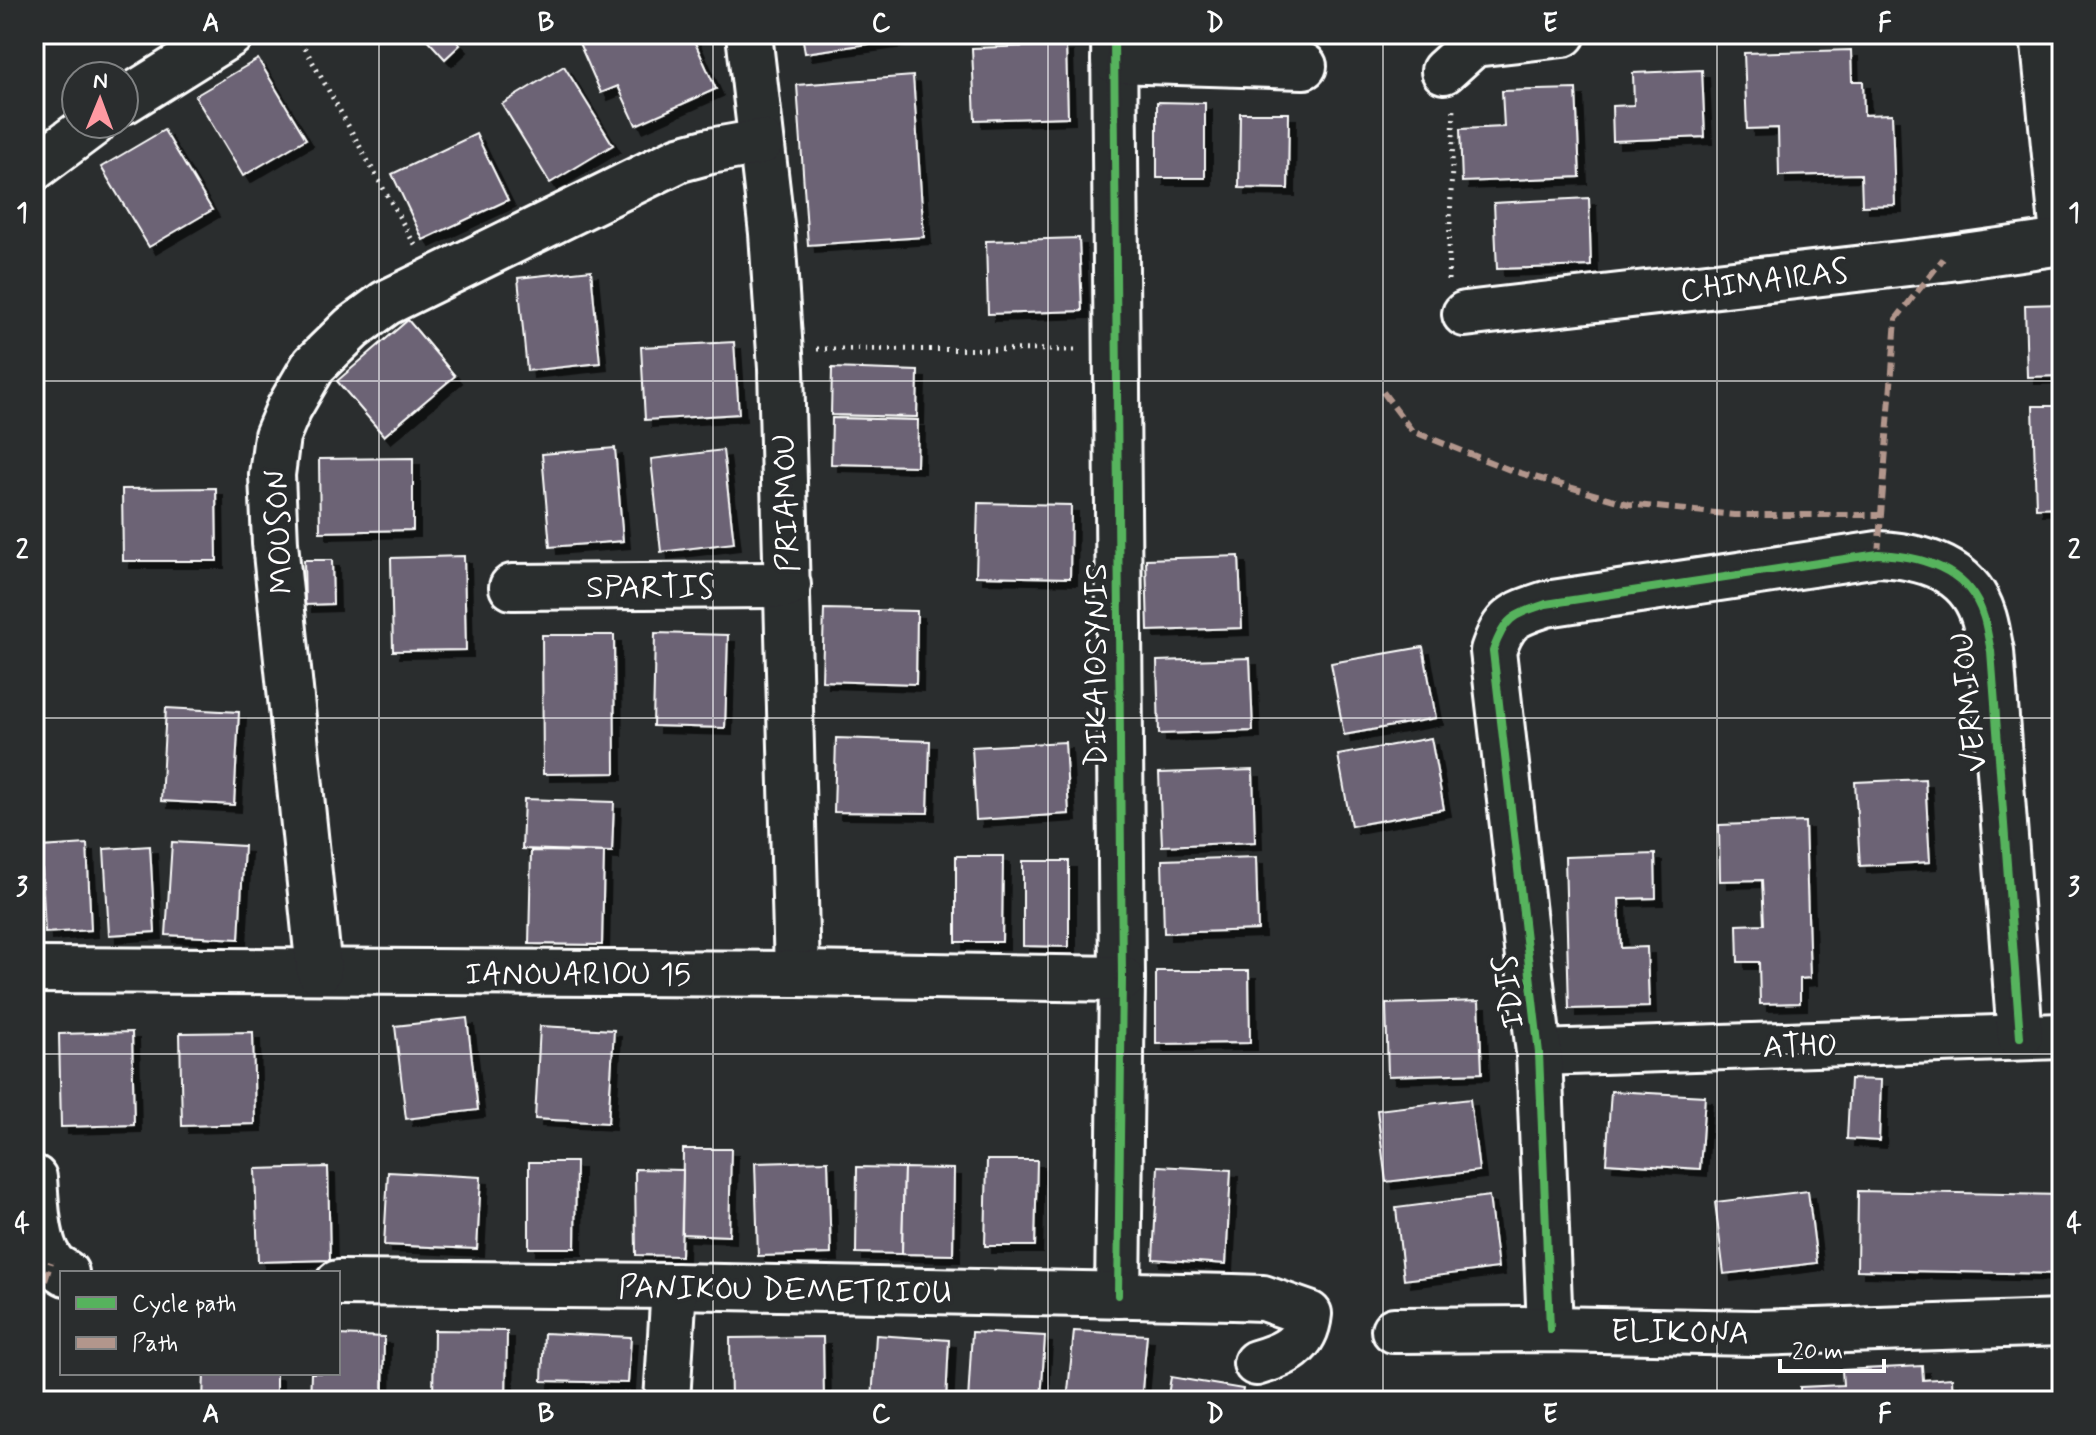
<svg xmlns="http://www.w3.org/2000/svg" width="2096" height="1435" font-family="Mynerve,sans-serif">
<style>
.building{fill:#6c6374;stroke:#fff;stroke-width:2;filter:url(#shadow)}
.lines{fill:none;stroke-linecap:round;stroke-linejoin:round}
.minor-casing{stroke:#fff;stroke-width:50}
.path{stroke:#fff;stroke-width:5;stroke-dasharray:2 6;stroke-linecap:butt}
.minor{stroke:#2a2d2e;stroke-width:44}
.quiet{stroke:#b2968c;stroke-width:6;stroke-dasharray:12 6;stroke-linecap:butt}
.cycleway-casing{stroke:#2a2d2e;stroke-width:13}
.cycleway{stroke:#56b35d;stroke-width:8}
.grid{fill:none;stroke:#fff;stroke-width:2;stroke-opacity:0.55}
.labels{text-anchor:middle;stroke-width:8;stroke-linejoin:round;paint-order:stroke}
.street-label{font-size:32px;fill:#fff;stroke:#2a2d2e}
.neatline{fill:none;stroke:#fff;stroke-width:3}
.grid-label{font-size:26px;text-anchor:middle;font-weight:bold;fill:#fff}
</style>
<defs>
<filter id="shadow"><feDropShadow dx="7" dy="7" stdDeviation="0" flood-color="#0009"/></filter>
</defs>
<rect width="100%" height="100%" fill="#2a2d2e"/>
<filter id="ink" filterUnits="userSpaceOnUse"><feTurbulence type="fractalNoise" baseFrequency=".0125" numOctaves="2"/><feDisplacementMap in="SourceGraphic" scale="16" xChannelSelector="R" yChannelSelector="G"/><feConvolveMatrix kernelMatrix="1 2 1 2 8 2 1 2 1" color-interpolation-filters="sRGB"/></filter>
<g filter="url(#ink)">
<!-- building -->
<g class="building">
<polygon points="422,34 449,34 460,45 445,59"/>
<polygon points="575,34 691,34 716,89 636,125 618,86 601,93"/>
<polygon points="802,34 897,34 897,40 805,53"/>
<polygon points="1066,45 1068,117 975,120 972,48"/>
<polygon points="1851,50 1852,81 1863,81 1864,115 1892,114 1895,205 1862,206 1861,174 1779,176 1778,128 1747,129 1744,53"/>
<polygon points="258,59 306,139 243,176 195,96"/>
<polygon points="564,66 613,145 550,183 502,104"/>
<polygon points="1702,70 1705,137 1613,141 1612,106 1634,105 1633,73"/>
<polygon points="913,76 924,237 808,245 797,85"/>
<polygon points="1576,89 1580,177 1462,182 1460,129 1504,127 1502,91"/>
<polygon points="1157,102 1205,103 1205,178 1157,178"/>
<polygon points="1240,113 1289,113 1288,189 1239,188"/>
<polygon points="164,130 212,210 149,247 101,167"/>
<polygon points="476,134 508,200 423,240 392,174"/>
<polygon points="1589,198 1591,266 1497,269 1494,203"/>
<polygon points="1079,238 1082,311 988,314 986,241"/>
<polygon points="591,270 600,363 527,371 518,278"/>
<polygon points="2062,304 2062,376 2027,377 2025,305"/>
<polygon points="408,320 455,376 384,436 337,381"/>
<polygon points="734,342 739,414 645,420 641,347"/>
<polygon points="832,368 918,371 917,417 831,415"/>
<polygon points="2033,406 2059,406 2062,507 2036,508"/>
<polygon points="832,418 918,420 917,466 831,464"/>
<polygon points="615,448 623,541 550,547 542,454"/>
<polygon points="723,450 734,543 661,552 651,459"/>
<polygon points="413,458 413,530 320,532 319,459"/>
<polygon points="216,488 217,561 123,561 122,489"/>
<polygon points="978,503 1071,505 1070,578 976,576"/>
<polygon points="464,556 466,650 393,651 391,558"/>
<polygon points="1239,556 1242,628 1148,631 1146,559"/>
<polygon points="304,560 332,560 333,604 305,605"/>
<polygon points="824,609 917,611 916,684 822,681"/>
<polygon points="655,633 728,635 725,728 653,726"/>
<polygon points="542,635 614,635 615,773 543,774"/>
<polygon points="1423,647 1436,718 1344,735 1331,663"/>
<polygon points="1250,658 1253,731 1159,734 1157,661"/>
<polygon points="166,708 239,712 234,805 161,801"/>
<polygon points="836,738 930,741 928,813 834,812"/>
<polygon points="1431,738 1444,809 1351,826 1338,755"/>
<polygon points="1065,742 1069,814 976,820 972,747"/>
<polygon points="1253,770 1255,842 1162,846 1159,773"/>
<polygon points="1925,779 1930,862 1860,866 1855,782"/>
<polygon points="524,799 614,802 612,852 522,849"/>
<polygon points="1805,822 1810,978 1800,979 1800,1003 1760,1004 1759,962 1738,962 1737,925 1764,924 1762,880 1720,881 1719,825"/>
<polygon points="172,842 244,846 239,939 166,935"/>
<polygon points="87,844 91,930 45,933 41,847"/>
<polygon points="150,846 155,932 109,935 104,849"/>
<polygon points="531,851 604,852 602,945 529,944"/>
<polygon points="1655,854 1656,898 1619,899 1621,948 1647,947 1649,1007 1569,1009 1565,857"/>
<polygon points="956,856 1003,856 1002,942 956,942"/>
<polygon points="1256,857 1258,930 1164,933 1162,860"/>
<polygon points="1023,861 1069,861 1069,947 1023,946"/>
<polygon points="1156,971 1249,971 1250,1043 1156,1044"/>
<polygon points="1479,1001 1482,1073 1388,1076 1386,1004"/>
<polygon points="467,1018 478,1110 406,1119 395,1026"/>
<polygon points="540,1026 614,1030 608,1123 535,1119"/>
<polygon points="132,1032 134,1125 61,1127 59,1034"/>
<polygon points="253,1032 255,1124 182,1126 180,1033"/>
<polygon points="1850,1079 1881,1080 1879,1141 1847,1139"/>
<polygon points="1611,1091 1705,1096 1700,1169 1606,1163"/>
<polygon points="1470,1099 1479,1171 1386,1182 1377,1110"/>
<polygon points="683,1149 731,1149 729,1236 682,1234"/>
<polygon points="987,1160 1037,1160 1035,1246 985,1246"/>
<polygon points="828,1161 831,1254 758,1256 755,1163"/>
<polygon points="529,1162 576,1162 575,1248 529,1248"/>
<polygon points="1158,1166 1231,1170 1226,1264 1153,1259"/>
<polygon points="328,1167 330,1260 258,1262 255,1169"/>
<polygon points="857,1167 904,1168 902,1254 856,1253"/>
<polygon points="904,1168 954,1169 953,1255 902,1254"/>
<polygon points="635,1169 683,1170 681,1256 636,1255"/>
<polygon points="388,1172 481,1177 477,1249 384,1245"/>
<polygon points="1808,1191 1817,1263 1724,1274 1715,1202"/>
<polygon points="1858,1191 2062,1195 2062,1274 1857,1270"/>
<polygon points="1489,1196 1498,1268 1404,1280 1396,1208"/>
<polygon points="434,1330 507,1331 506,1401 433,1401"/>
<polygon points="1074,1331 1147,1335 1141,1401 1067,1401"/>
<polygon points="972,1332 1045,1336 1041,1401 968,1401"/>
<polygon points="544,1333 631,1337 628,1383 542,1381"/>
<polygon points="338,1335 384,1337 383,1401 310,1401 311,1373 338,1373"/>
<polygon points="876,1335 949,1340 946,1401 872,1401"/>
<polygon points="823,1337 824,1401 731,1401 730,1338"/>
<polygon points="1922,1366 1923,1380 1952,1378 1953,1401 1800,1401 1800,1387 1843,1385 1842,1370"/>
<polygon points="204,1373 276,1373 276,1401 203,1401"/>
<polygon points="1171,1377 1243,1389 1241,1401 1167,1401"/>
</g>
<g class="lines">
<defs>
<g id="minor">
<polyline points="749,34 772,233 781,368 797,974"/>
<polyline points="1114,34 1122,979 1118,1295"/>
<polyline points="2043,34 2062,226"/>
<polyline points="1114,60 1304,66"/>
<polyline points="1444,71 1474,44 1563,34"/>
<polyline points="124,101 231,34"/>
<polyline points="34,168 93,124"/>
<polyline points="1465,314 1943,259 2062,242"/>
<polyline points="512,587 788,585"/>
<polyline points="34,970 797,974 1122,979"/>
<polyline points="319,971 275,543 272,475 277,436 289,408 314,365 352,328 386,303 680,159 710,151 761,142"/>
<polyline points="1539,1053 2062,1036"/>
<path d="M34,1178C36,1201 36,1242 51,1261C54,1266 61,1270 66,1273"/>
<path d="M338,1283L674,1286L1233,1297L1263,1298L1309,1314C1306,1346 1284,1355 1256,1363"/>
<path d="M1550,1329L1539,1053L1493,651C1505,617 1513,615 1546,604L1878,554C1921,556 1968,568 1983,615C1987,626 1988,639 1991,651L2020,1037"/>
<polyline points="1394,1330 1550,1329 1755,1333 2062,1323"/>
<polyline points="667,1401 674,1286"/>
</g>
</defs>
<!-- minor casing -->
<use href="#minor" class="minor-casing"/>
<!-- path -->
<g class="path">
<polyline points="297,34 416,247"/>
<polyline points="1448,280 1454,107"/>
<polyline points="817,349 1079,350"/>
</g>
<!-- minor -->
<use href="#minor" class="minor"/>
<!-- quiet -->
<g class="quiet">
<polyline points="1383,392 1412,431 1510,470 1628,504 1734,515 1880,515"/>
<polyline points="1878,554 1896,319 1943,259"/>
<polyline points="34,1315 51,1262"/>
</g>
<defs>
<g id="cycleway">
<polyline points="1114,34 1122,979 1118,1295"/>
<path d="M1550,1329L1539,1053L1493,651C1505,617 1513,615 1546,604L1878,554C1921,556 1968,568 1983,615C1987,626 1988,639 1991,651L2020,1037"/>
</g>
</defs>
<!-- cycleway casing -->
<use href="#cycleway" class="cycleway-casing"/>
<!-- cycleway -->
<use href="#cycleway" class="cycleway"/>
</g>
</g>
<!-- grid -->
<path class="grid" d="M379,34V1401M713,34V1401M1048,34V1401M1383,34V1401M1717,34V1401M34,381H2062M34,718H2062M34,1054H2062"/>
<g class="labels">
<!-- street labels -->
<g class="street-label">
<text transform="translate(1764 280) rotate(-7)" y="11">CHIMAIRAS</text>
<text transform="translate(785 503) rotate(-92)" y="11">PRIAMOU</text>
<text transform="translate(278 532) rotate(-93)" y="11">MOUSON</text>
<text x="650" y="597">SPARTIS</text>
<text transform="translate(1095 665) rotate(-90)" y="11">DIKAIOSYNIS</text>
<text transform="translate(1968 702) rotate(-96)" y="11">VERMIOU</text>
<text x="578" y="984">IANOUARIOU 15</text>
<text transform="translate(1508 992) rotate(-97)" y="11">IDIS</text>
<text transform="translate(1800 1045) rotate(-2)" y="11">ATHO</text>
<text transform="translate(785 1289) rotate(1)" y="11">PANIKOU DEMETRIOU</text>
<text transform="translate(1680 1331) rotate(1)" y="11">ELIKONA</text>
</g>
</g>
<!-- margin -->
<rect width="2096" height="1435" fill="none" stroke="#2a2d2e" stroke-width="88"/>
<!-- legend -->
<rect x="60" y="1271" width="280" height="104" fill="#2a2d2e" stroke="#7f8182" stroke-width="2"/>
<rect x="76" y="1297" width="40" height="12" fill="#56b35d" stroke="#7f8182" stroke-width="2"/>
<text x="132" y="1311" font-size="24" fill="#ffffff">Cycle path</text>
<rect x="76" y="1337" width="40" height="12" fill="#b2968c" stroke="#7f8182" stroke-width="2"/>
<text x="132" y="1351" font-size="24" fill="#ffffff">Path</text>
<!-- north arrow -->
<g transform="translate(100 100) rotate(1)"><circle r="38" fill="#2a2d2e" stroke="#7f8182" stroke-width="2"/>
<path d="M0-6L14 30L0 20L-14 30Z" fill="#ff9aa2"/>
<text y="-12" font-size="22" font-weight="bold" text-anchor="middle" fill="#ffffff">N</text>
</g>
<!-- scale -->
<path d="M1780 1359v12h104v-12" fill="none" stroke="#ffffff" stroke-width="4"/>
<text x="1792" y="1359" font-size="24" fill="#ffffff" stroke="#2a2d2e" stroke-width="6" paint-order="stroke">20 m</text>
<rect x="44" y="44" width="2008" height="1347" class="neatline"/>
<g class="grid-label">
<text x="211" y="31">A</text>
<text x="546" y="31">B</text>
<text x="881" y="31">C</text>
<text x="1215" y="31">D</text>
<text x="1550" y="31">E</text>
<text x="1885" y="31">F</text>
<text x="22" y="221">1</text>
<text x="2074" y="221">1</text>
<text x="22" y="558">2</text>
<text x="2074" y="558">2</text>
<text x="22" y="895">3</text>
<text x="2074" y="895">3</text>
<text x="22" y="1232">4</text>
<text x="2074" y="1232">4</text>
<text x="211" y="1422">A</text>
<text x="546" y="1422">B</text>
<text x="881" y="1422">C</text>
<text x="1215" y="1422">D</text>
<text x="1550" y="1422">E</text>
<text x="1885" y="1422">F</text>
</g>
</svg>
